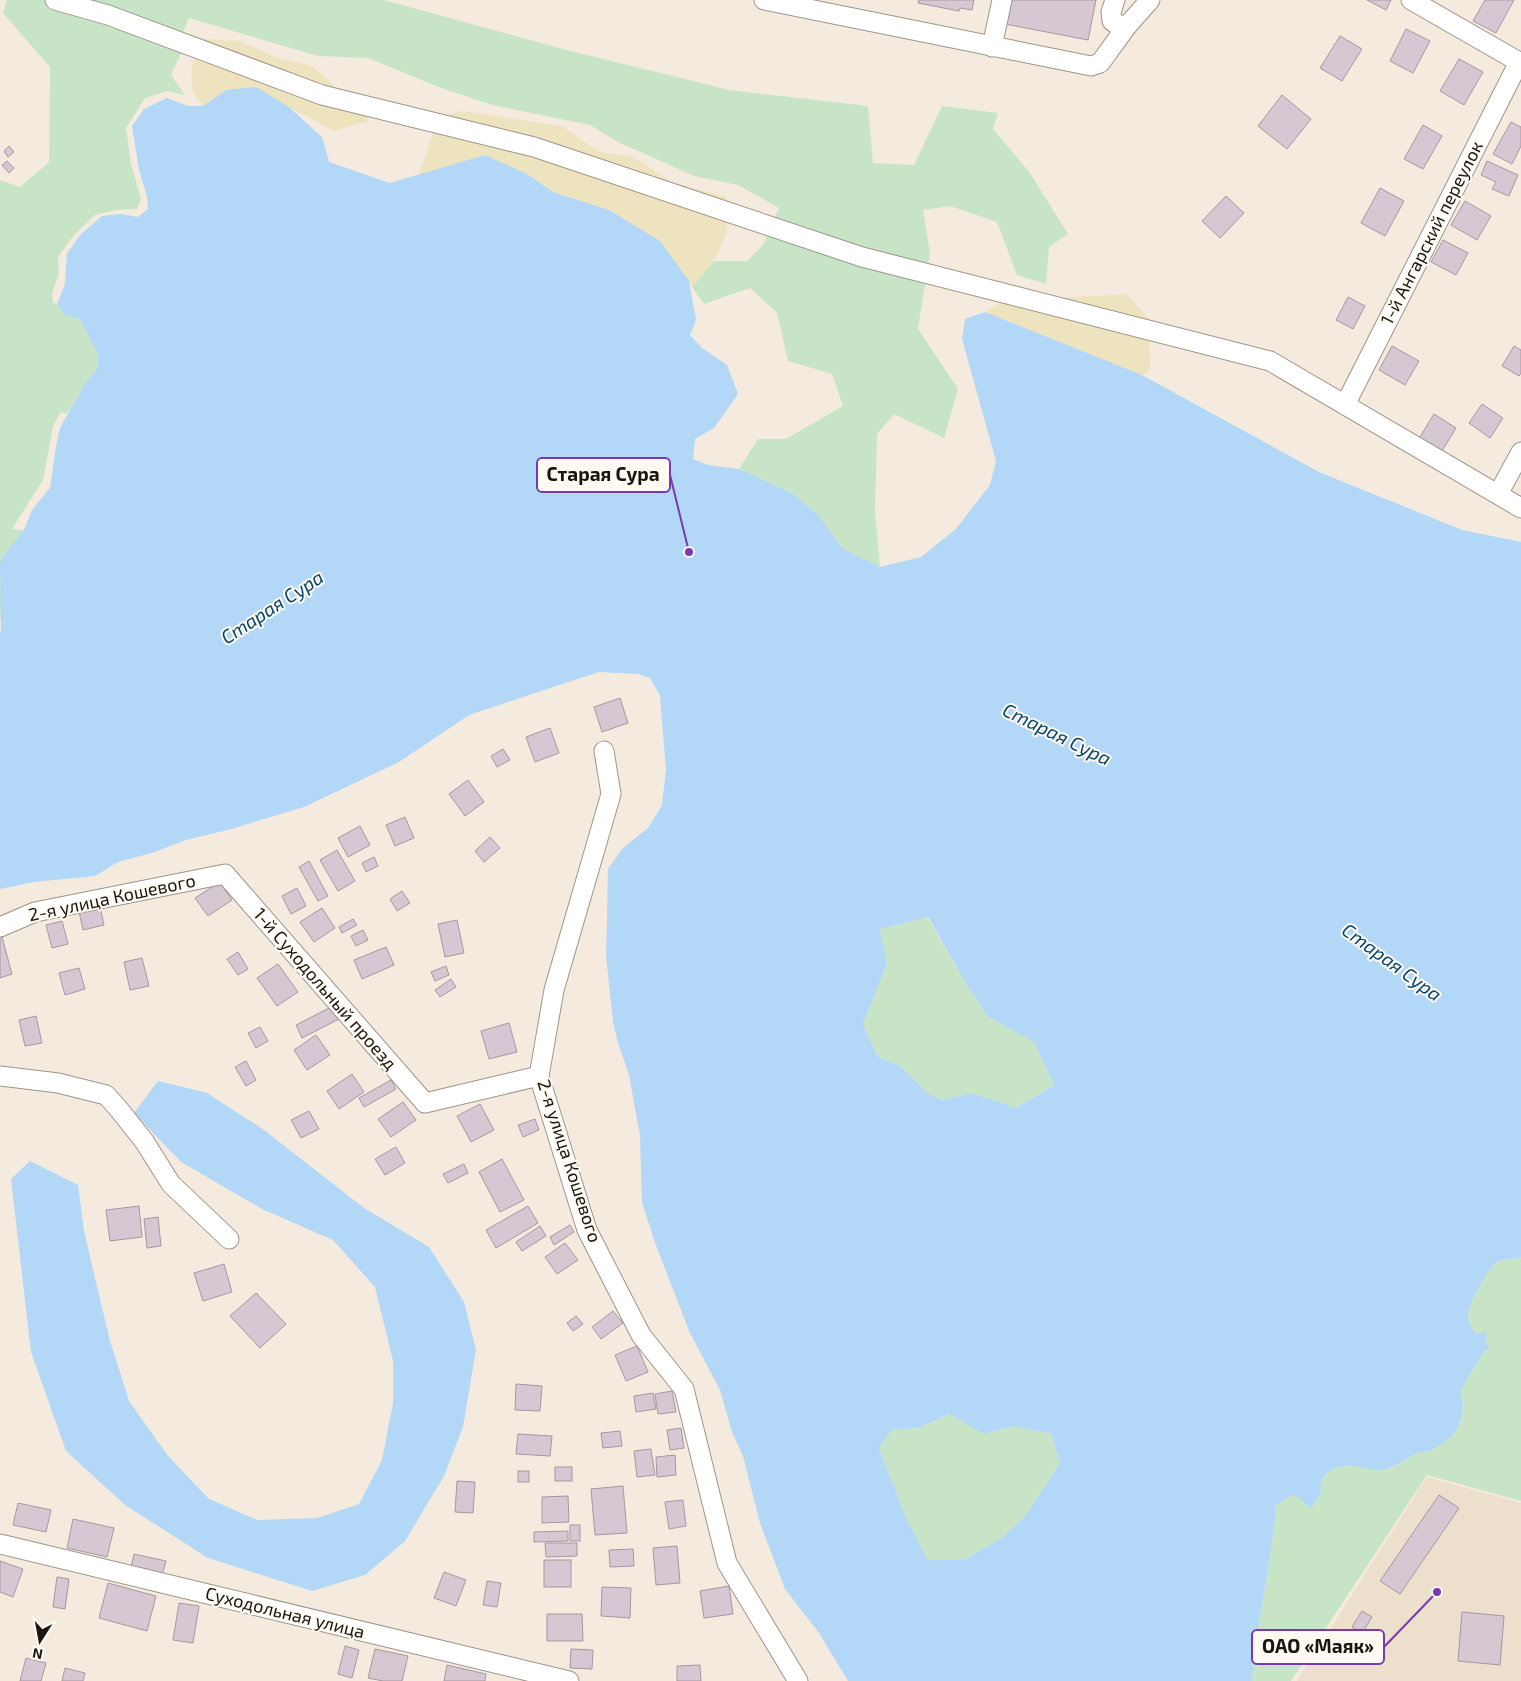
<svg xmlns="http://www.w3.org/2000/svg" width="1521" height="1681" font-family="'Exo 2',sans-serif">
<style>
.built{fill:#ecdfcb}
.green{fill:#c7e5c6}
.sand{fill:#ede3be}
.water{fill:#b2d7f7;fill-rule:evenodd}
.building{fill:#d5c8d2;stroke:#a498a2}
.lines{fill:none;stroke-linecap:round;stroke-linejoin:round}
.minor-casing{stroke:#9d9589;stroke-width:21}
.minor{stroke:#fff;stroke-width:19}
.labels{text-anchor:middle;stroke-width:4;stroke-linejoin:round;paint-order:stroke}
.street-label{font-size:18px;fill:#191611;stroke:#fef9f1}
.water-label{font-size:19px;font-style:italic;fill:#04446c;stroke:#fef9f1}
.leader{fill:none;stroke:#793aaf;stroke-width:2}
.callout-dot{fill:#793aaf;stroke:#fef9f1;stroke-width:2}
.callout{fill:#fef9f1;stroke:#793aaf;stroke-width:2}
.callout-label{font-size:19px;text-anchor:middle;font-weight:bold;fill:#191611}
</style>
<rect width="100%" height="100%" fill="#f4ebde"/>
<!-- built -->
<polygon class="built" points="1427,1477 1521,1503 1521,1681 1297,1681"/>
<!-- green -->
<g class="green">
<polygon points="7,0 384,0 567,50 729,90 868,106 873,163 914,165 942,106 998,113 993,129 1030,173 1068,234 1049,247 1046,284 1017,275 997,222 950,206 923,210 930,253 918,329 958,389 944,438 894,414 877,434 875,511 880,567 843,549 819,516 792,493 739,469 758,439 786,439 843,406 832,374 788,361 777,313 750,288 704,304 692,287 714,261 747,261 763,245 779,208 738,185 694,176 618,142 590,125 492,105 441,88 368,58 318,56 189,18 183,32 182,51 171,75 185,95 167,91 145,98 126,128 131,164 141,199 137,209 117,210 95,215 74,235 58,257 59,273 52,293 53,303 57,304 64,314 80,319 98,354 97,368 84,385 67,414 61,412 53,426 43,480 12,529 24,530 0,620 0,180 20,187 49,162 50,67 3,13"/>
<polygon points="927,917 966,984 988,1017 1034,1042 1054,1085 1015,1108 972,1093 942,1100 929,1094 899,1065 878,1057 863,1024 887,964 880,929"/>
<path d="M1521,1257V1501L1427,1475L1291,1681H1252C1256,1622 1272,1564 1276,1505L1288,1497L1294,1495L1302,1499L1307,1506L1321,1494C1320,1485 1321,1477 1330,1471C1349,1458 1369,1472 1390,1468C1398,1467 1405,1458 1413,1455C1417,1453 1423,1453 1428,1451C1453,1443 1471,1417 1460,1392L1483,1352L1489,1349L1485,1344V1333H1476C1471,1327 1468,1322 1468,1315C1469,1304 1488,1268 1497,1262C1503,1259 1514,1259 1521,1257Z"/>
<polygon points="949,1414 984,1434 1014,1426 1051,1434 1060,1463 1025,1516 1003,1537 964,1560 928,1560 908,1522 879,1448 891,1430 919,1428"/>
</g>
<!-- sand -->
<g class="sand">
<polygon points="203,39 240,41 275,57 312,66 338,89 363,97 368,121 334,131 289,107 226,90 203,106 193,93 191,69"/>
<polygon points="462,111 562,126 599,152 632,156 672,182 726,197 727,232 714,261 692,287 689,281 609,210 553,192 527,174 419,175 438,118"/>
<polygon points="1022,290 1062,298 1127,294 1149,319 1150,370 1142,375 985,312"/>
</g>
<!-- water -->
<g class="water">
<path d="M256,87L289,107L322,137L329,162L390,183L485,155L527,174L553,192L609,210L660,241L689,281L696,320L690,335L702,348L727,365L738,394L714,428L695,439L693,459L708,465L739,469L792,493L819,516L843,549L880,567L921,557L956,529L990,485L996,461L962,339L965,319L985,312L1142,375L1319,472L1462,530L1521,542V1257C1514,1259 1503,1259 1497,1262C1488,1268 1469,1304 1468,1314C1468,1322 1471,1327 1476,1333H1485L1487,1335L1485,1344L1488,1345L1489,1349L1483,1352L1460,1392C1470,1418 1453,1443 1428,1451C1423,1453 1417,1453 1413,1455C1405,1459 1398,1466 1389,1468C1368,1475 1351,1457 1330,1471C1321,1477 1320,1484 1321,1494L1311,1507L1307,1506L1302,1500L1294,1495L1288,1497L1276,1505C1272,1564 1256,1622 1252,1681H848L819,1633L785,1589L760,1523L743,1456L732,1432L720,1390L690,1333L655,1243L642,1202L640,1136L629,1075L618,1043L613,1022L606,956L607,920L608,869L623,848L648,828L662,805L666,769L660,696L650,678L638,674L599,672L565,683L469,715L399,762L304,807L231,829L186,840L152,853L118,862L95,876L34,882L0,889V633L1,630L0,563L4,555L24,530L32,510L50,488L56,446L60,428L84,385L97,368L98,354L80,319L64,314L57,304L65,284L67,253L81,234L102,216L121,214L138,217L148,209L147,196L139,170L132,126L144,109L167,98L188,106H203L226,90ZM928,917L966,984L988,1017L1034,1042L1054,1085L1016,1108L972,1093L942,1100L929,1094L899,1065L878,1057L863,1024L887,964L880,929ZM949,1414L984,1434L1014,1426L1051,1434L1060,1463L1025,1516L1003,1537L964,1560H928L908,1522L879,1448L891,1430L919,1428Z"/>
<polygon points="158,1081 207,1093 264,1130 364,1208 429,1247 464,1302 476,1350 463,1427 444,1476 405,1541 365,1575 312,1591 208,1558 125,1505 66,1451 31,1352 11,1179 30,1161 78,1185 84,1231 110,1341 129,1401 168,1456 209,1499 257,1520 317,1518 359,1504 382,1460 393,1403 393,1361 375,1287 333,1240 262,1209 181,1162 134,1113"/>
</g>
<!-- building -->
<g class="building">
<polygon points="919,0 974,0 972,10 960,8 959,11 918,3"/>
<polygon points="1010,0 1096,0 1088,40 1005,24"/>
<polygon points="1367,0 1391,0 1386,10"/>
<polygon points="1485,0 1514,0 1496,33 1473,21"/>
<polygon points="1406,29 1430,41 1413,73 1390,61"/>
<polygon points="1340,36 1362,49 1342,81 1320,68"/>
<polygon points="1459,59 1483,72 1464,105 1440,91"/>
<polygon points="1282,95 1311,119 1287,149 1258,126"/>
<polygon points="1511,122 1521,127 1521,146 1512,164 1493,154"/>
<polygon points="1423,125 1442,136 1423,169 1404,159"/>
<polygon points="9,146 14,152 8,157 4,151"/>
<polygon points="7,161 14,168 9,173 2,165"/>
<polygon points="1487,161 1518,175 1509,196 1492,189 1496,182 1481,175"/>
<polygon points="1380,188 1404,201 1385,236 1361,223"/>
<polygon points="1226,196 1244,213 1220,238 1202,221"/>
<polygon points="1465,201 1491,216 1477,240 1451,225"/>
<polygon points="1443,240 1468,253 1456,275 1431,262"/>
<polygon points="1348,297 1365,306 1353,329 1336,320"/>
<polygon points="1392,346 1419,361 1405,385 1379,370"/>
<polygon points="1514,346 1521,350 1521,373 1519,376 1502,366"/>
<polygon points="1482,404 1503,418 1490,438 1469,423"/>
<polygon points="1434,414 1456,428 1439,456 1417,442"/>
<polygon points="620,698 628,723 602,732 594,707"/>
<polygon points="550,728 559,753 535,762 526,737"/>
<polygon points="503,749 510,760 497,767 491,756"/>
<polygon points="468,780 484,802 465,816 449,794"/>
<polygon points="405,817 414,838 395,846 386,825"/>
<polygon points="360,826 370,845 348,857 338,838"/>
<polygon points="490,837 500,848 484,862 475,851"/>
<polygon points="337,850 355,881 338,891 320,860"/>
<polygon points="374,857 378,866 366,872 362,863"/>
<polygon points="309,861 328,896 318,901 299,867"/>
<polygon points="220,882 232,900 208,916 195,898"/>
<polygon points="297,888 306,906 291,914 282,896"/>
<polygon points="402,891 410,903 397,911 390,899"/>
<polygon points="99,902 104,925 83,930 78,907"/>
<polygon points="322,908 335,928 314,942 300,922"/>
<polygon points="353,919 357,925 342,933 339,927"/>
<polygon points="457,920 464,953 445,957 438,924"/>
<polygon points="62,921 68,944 52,948 46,925"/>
<polygon points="363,930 368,940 356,946 351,936"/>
<polygon points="1,933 12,974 0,978 0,934"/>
<polygon points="386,947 394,965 362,979 354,960"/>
<polygon points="238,952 248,969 238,975 227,959"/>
<polygon points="142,958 149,986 130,990 124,962"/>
<polygon points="278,964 298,992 277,1006 257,978"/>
<polygon points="446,966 449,975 435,981 431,972"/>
<polygon points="79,968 85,989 65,995 59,973"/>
<polygon points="451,979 456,987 440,997 435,990"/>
<polygon points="333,1006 339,1019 302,1038 296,1025"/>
<polygon points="36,1016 42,1043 25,1046 19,1020"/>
<polygon points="509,1023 517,1052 489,1059 481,1031"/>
<polygon points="260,1027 268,1041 256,1048 248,1033"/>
<polygon points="316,1035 330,1055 307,1070 294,1050"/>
<polygon points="246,1061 256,1080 246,1086 235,1067"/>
<polygon points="352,1074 364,1092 339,1109 327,1091"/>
<polygon points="391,1080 396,1089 364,1107 359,1098"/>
<polygon points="403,1102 416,1120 391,1137 378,1119"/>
<polygon points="480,1104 494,1130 471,1142 457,1116"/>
<polygon points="309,1111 319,1129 301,1138 291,1120"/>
<polygon points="535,1119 539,1130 523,1137 518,1125"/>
<polygon points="396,1147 405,1163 385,1175 375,1159"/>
<polygon points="502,1159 524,1200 500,1212 479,1172"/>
<polygon points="464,1164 468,1173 448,1183 443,1174"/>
<polygon points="139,1206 142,1237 110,1241 106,1210"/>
<polygon points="528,1206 538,1223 496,1248 486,1230"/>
<polygon points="158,1217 161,1246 147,1248 144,1219"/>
<polygon points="570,1225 574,1232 554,1245 550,1237"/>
<polygon points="540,1226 546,1236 522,1251 516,1242"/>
<polygon points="565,1243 578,1260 557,1274 545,1257"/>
<polygon points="224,1264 232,1292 203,1301 194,1273"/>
<polygon points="256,1293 286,1324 260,1348 230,1316"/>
<polygon points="613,1311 623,1323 601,1339 592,1327"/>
<polygon points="576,1316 583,1324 573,1331 567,1323"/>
<polygon points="637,1346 648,1372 626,1381 615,1355"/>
<polygon points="516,1384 542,1386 540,1411 515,1410"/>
<polygon points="672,1391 676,1412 658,1414 655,1394"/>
<polygon points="653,1393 656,1409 636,1412 634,1396"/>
<polygon points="681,1428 684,1448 670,1450 667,1430"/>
<polygon points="620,1431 622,1446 603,1448 601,1433"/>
<polygon points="518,1434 552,1436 550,1456 516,1454"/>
<polygon points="651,1449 655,1475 637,1477 634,1451"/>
<polygon points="675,1455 676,1475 657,1477 656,1457"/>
<rect x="555" y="1467" width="17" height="14"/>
<rect x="518" y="1471" width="11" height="11"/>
<polygon points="457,1481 475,1482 473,1513 455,1512"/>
<polygon points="623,1486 627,1533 595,1535 591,1489"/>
<polygon points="1439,1495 1459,1508 1400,1594 1380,1581"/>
<polygon points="568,1496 569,1522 542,1523 542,1497"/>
<polygon points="683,1500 686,1526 669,1529 665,1502"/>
<polygon points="18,1503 51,1510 46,1532 13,1525"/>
<polygon points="73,1519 114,1528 107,1557 67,1548"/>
<rect x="570" y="1525" width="10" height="16"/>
<polygon points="568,1531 568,1541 534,1542 534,1532"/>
<polygon points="545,1543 577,1543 577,1556 546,1557"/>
<polygon points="677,1546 680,1583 656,1585 653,1548"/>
<polygon points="633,1549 634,1566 610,1567 609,1550"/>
<polygon points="134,1554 166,1561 161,1579 130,1572"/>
<rect x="544" y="1560" width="27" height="27"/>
<polygon points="0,1561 23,1569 13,1597 0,1592"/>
<polygon points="444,1572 466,1580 456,1606 434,1598"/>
<polygon points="57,1577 69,1579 65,1609 53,1607"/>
<polygon points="487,1581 501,1583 497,1607 483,1605"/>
<polygon points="108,1583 156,1596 147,1631 99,1618"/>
<polygon points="729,1586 733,1614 704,1618 700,1591"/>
<polygon points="602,1587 631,1588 630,1618 601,1616"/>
<polygon points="179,1603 199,1606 193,1643 173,1640"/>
<polygon points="1362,1611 1372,1617 1362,1633 1352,1627"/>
<polygon points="1462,1612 1504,1616 1500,1665 1458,1661"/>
<polygon points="547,1614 582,1614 583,1641 547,1641"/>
<polygon points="345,1646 359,1650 352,1678 338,1674"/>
<polygon points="375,1649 408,1656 402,1681 383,1681 368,1678"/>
<polygon points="571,1649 593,1650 592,1669 570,1668"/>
<polygon points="26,1658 46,1663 41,1681 20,1681"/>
<polygon points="447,1665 486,1674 485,1681 444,1681"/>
<polygon points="700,1665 701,1681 677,1681 677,1666"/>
<polygon points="65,1668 85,1673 83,1681 62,1681"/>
</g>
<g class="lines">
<defs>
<g id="minor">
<polyline points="55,0 108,15 322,95 534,147 862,257 1270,361 1521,508"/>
<polyline points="764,0 1091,66 1100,63 1103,59 1127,26 1150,0"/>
<polyline points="1115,0 1111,12 1112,21 1116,24 1127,26"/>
<polyline points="1411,0 1521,63"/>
<polyline points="992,47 1002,0"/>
<polyline points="1345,405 1519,62"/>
<polyline points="1498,494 1521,452"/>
<polyline points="604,751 611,794 554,990 539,1076 587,1230 641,1335 684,1389 727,1563 798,1681"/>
<polyline points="0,927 35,912 225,874 425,1103 539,1076"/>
<polyline points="0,1076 58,1083 106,1095 117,1107 144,1141 171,1184 229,1239"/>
<polyline points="0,1544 569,1681"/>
</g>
</defs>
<!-- minor casing -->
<use href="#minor" class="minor-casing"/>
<!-- minor -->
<use href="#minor" class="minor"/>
</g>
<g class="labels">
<!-- street labels -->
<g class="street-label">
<text transform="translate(1432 233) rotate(-63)" y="6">1-й Ангарский переулок</text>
<text transform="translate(112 898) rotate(-12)" y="6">2-я улица Кошевого</text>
<text transform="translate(325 989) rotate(49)" y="6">1-й Суходольный проезд</text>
<text transform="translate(569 1161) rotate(72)" y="6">2-я улица Кошевого</text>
<text transform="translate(285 1613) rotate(14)" y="6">Суходольная улица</text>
</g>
<!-- water labels -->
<g class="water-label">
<text transform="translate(272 607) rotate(-33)" y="7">Старая Сура</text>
<text transform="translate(1057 734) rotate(26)" y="7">Старая Сура</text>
<text transform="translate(1392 962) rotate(36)" y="7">Старая Сура</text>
</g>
</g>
<!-- callouts -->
<path class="leader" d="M689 552L670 475M1437 1592L1384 1647"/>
<g class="callout-dot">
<circle cx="689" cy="552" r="5"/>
<circle cx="1437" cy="1592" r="5"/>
</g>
<g class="callout">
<rect x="537" y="458" width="133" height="34" rx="5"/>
<rect x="1252" y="1630" width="132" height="34" rx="5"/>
</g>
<g class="callout-label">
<text x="603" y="481">Старая Сура</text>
<text x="1318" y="1653">ОАО «Маяк»</text>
</g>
<!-- north arrow -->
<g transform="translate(40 1641) rotate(191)" stroke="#fef9f1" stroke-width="4" paint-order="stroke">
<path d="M0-4L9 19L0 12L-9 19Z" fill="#191611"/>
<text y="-8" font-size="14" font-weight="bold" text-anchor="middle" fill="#191611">N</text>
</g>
</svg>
